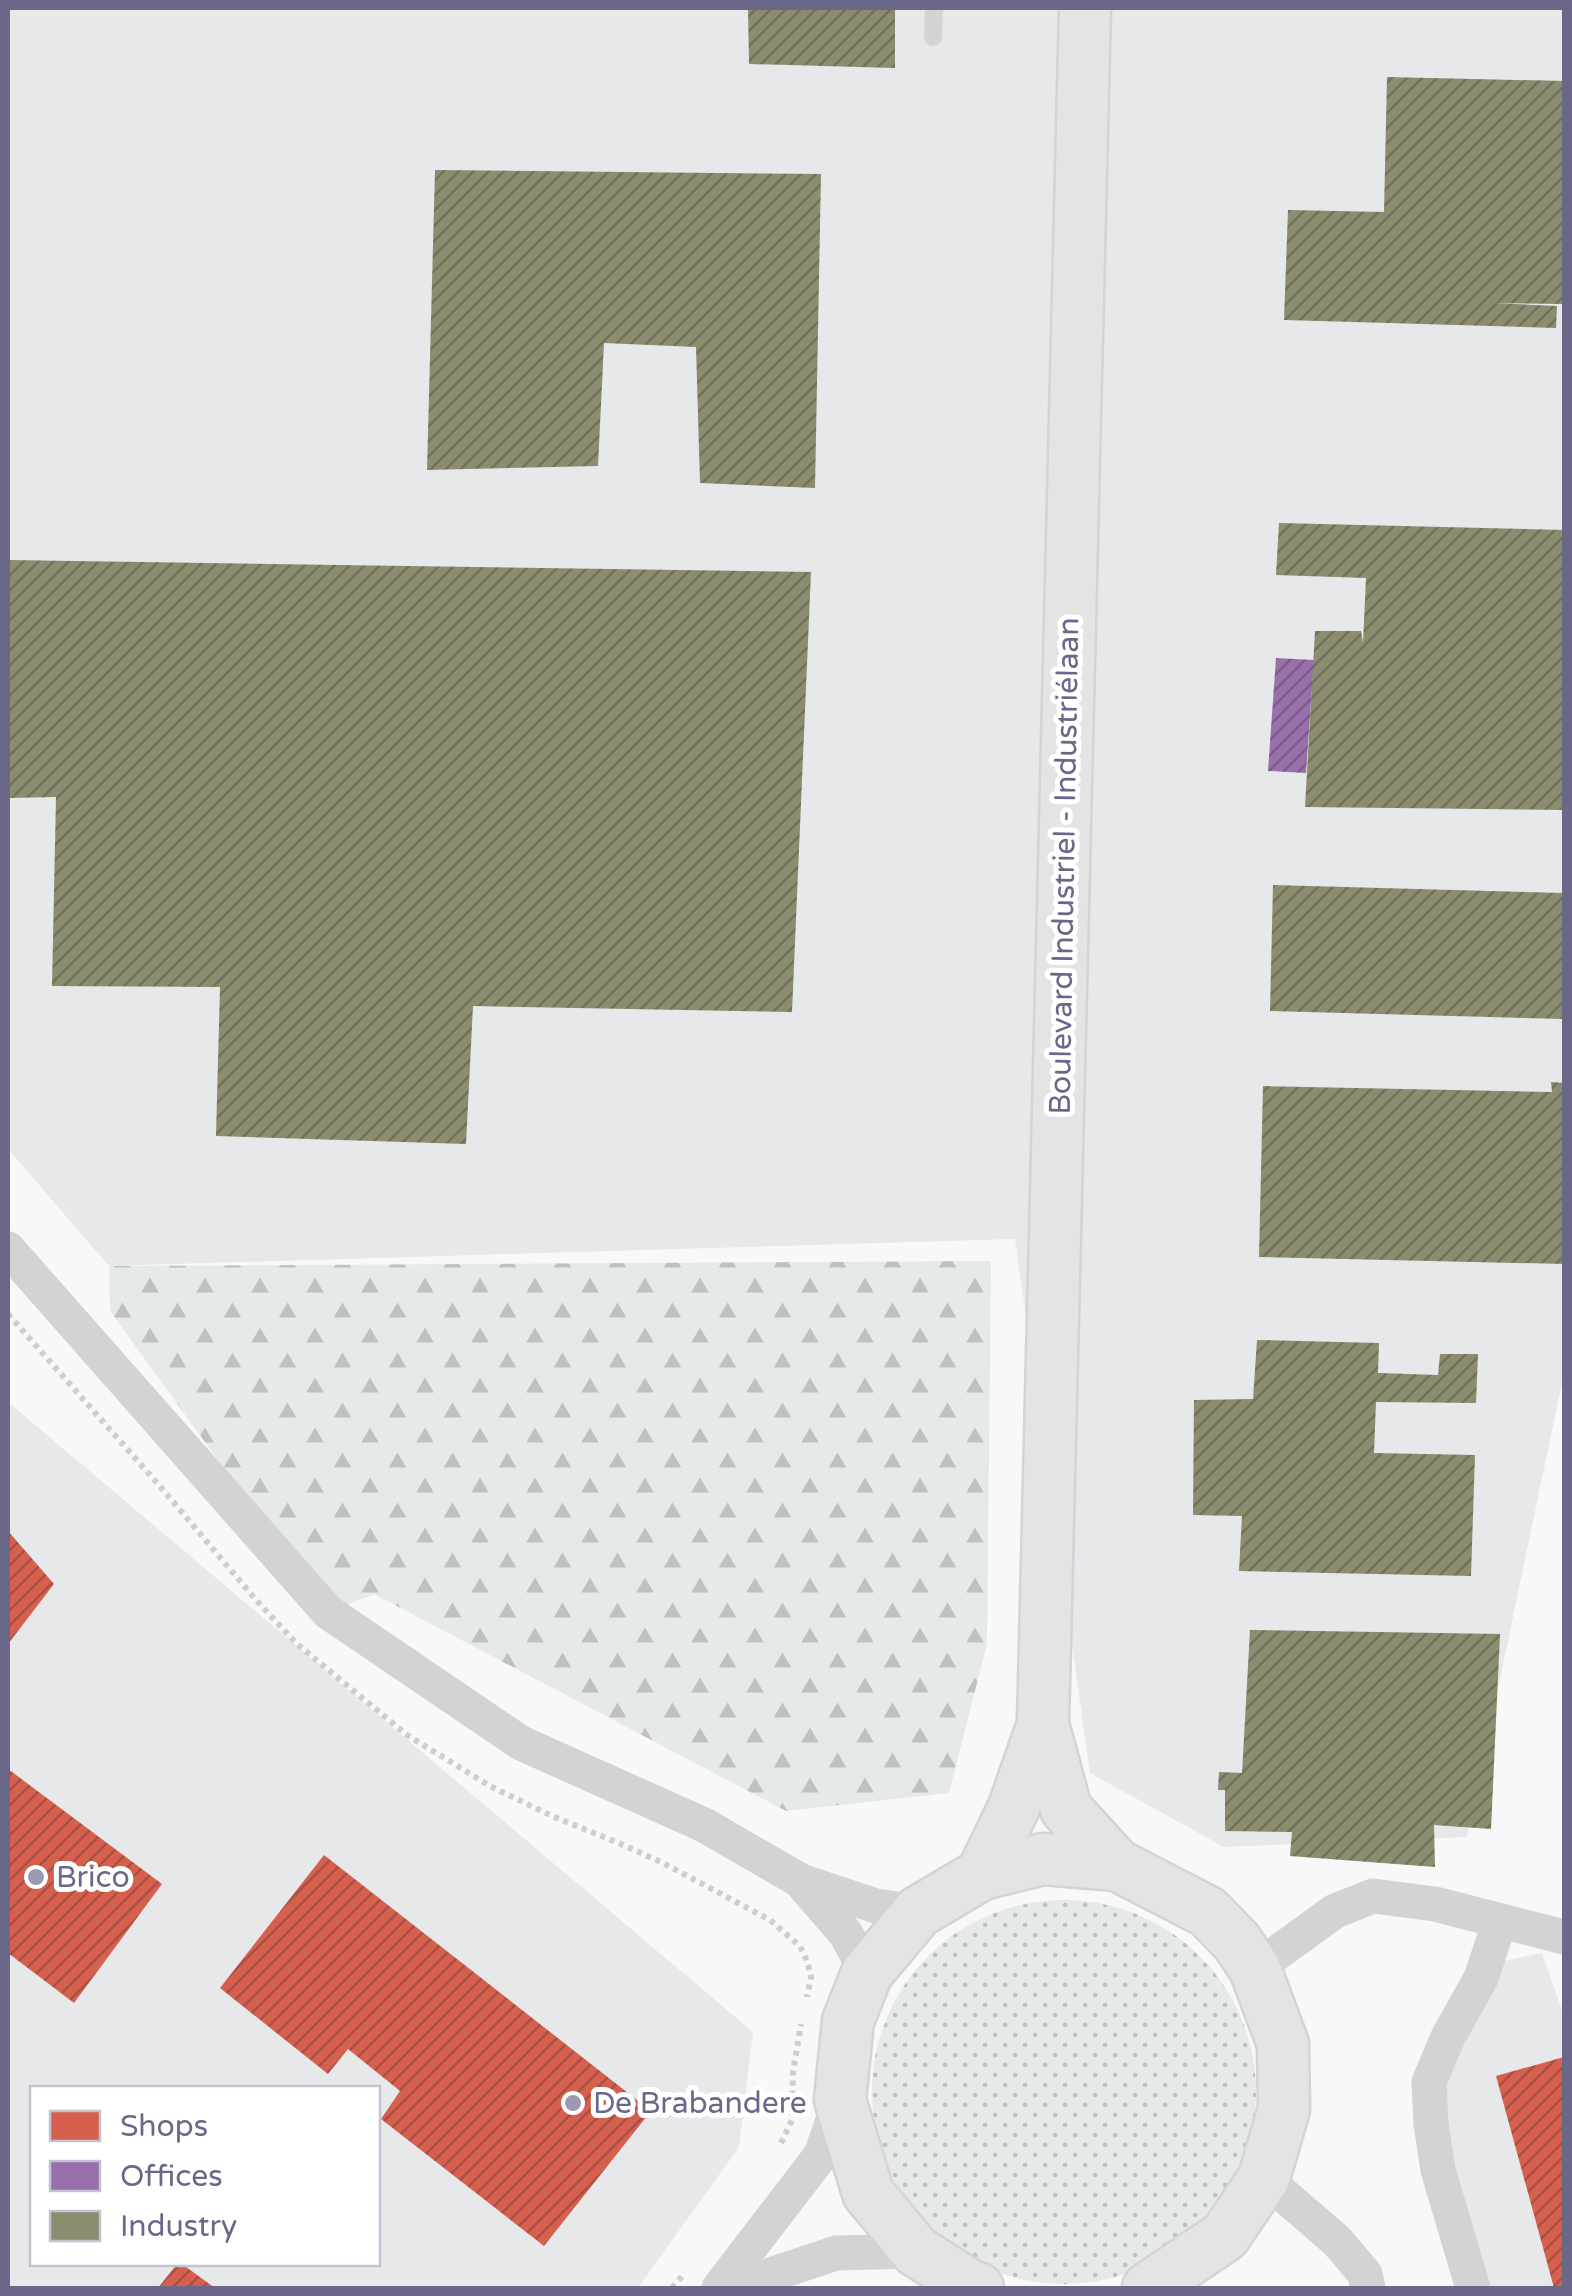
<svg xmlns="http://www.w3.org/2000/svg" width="1572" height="2296" font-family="'Varela Round',sans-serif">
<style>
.built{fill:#e7e8ea;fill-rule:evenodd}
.grass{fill:url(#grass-dots)}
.forest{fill:url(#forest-firs)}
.shops{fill:url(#shops-hatch)}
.offices{fill:url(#offices-hatch)}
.industry{fill:url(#industry-hatch)}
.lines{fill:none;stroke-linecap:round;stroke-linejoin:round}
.secondary-casing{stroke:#d5d3d7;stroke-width:55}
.path{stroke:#ceced0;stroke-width:6;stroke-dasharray:5 5;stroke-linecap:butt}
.lane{stroke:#d3d2d4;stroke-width:18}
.street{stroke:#d3d2d4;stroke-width:35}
.secondary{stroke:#e4e4e5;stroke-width:50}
.poi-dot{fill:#9c9ab0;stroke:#fff;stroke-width:4}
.labels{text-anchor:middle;stroke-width:10;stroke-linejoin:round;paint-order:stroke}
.street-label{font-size:30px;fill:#6a6789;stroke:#fff}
.poi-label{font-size:30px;fill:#6a6789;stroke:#fff;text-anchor:start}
</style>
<defs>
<pattern id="grass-dots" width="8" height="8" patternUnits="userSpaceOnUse" patternTransform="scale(2.5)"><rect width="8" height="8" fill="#e5eae6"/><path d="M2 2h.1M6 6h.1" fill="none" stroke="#bec1c0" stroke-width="1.8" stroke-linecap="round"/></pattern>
<pattern id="forest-firs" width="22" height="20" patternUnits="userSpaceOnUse" patternTransform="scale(2.5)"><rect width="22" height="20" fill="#e5eae6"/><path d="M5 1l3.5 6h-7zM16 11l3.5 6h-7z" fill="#bec1c0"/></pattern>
<pattern id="shops-hatch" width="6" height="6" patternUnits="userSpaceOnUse" patternTransform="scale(2.5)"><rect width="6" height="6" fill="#d6604d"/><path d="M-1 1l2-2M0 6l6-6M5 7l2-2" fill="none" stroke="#a85044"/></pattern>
<pattern id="offices-hatch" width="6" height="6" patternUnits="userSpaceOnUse" patternTransform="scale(2.5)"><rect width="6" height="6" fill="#9970ab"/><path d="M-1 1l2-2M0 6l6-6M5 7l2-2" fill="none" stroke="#7b5c8a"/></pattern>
<pattern id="industry-hatch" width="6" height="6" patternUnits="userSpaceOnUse" patternTransform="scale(2.5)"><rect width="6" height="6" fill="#8c8c6e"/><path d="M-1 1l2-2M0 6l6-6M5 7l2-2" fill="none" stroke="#71715d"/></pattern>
</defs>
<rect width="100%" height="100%" fill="#f8f8f8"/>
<!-- built -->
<g class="built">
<polygon points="8,8 1564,8 1564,1373 1467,1837 1224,1847 1090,1773 1015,1239 109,1266 8,1149"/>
<path d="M8,1402L753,2032L739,2147L638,2288H8ZM32,2088H378V2264H32Z"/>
<polygon points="1542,1953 1564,2016 1564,2288 1470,2288 1429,2082 1485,1965"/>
</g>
<!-- grass -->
<circle class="grass" cx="1064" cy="2092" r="192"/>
<!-- forest -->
<polygon class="forest" points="991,1261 987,1644 949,1793 786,1811 374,1594 328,1612 110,1311 109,1266"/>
<!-- shops -->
<g class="shops">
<polygon points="8,1531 54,1584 8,1644"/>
<polygon points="8,1769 162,1884 74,2003 8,1953"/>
<polygon points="324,1855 651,2111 544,2246 381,2119 400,2091 348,2049 328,2074 220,1988"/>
<polygon points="1564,2057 1564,2288 1554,2288 1496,2076"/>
<polygon points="177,2264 182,2264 215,2288 158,2288"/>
</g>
<!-- offices -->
<polygon class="offices" points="1276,658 1314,660 1306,773 1268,771"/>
<!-- industry -->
<g class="industry">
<polygon points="748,8 895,8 895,68 749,64"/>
<polygon points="1387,77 1564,81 1564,304 1493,303 1557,306 1556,328 1284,320 1288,210 1384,212"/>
<polygon points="435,170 821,174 815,488 700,483 696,347 604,343 598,466 427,470"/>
<polygon points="1279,523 1564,530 1564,810 1305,807 1315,631 1361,631 1363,643 1366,578 1276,575"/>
<polygon points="8,560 811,572 792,1012 473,1006 466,1144 216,1136 220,987 52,986 56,797 8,798"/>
<polygon points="1273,885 1564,893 1564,1019 1270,1011"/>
<polygon points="1551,1082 1564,1083 1564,1264 1259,1257 1263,1086 1552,1092"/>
<polygon points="1257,1340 1379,1343 1378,1373 1438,1375 1440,1354 1478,1354 1476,1403 1376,1402 1374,1453 1475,1455 1471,1576 1239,1571 1242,1516 1193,1515 1194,1400 1253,1399"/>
<polygon points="1250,1630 1500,1634 1491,1829 1434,1825 1435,1867 1290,1856 1292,1832 1225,1831 1225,1790 1218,1790 1219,1772 1242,1773"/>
</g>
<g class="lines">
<defs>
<g id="secondary">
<polyline points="1085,8 1043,1724 1066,1809 1117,1865 1208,1912 1237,1942 1255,1969 1283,2044 1284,2109 1264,2178 1225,2236 1148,2288"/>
<polyline points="982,1874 1014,1807 1043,1724"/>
<polyline points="978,2288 971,2286 916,2251 868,2193 840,2100 848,2021 867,1973 918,1912 982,1874 1043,1859 1117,1865"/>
</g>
</defs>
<!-- secondary casing -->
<use href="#secondary" class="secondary-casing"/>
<!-- path -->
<g class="path">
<polyline points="8,1314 158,1484 257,1601 296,1643 407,1735 490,1786 552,1816 621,1844 663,1863 770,1920 800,1946 807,1961 811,1977 807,1997"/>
<polyline points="781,2143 792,2120 793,2072 801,2024"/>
<polyline points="672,2288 684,2274"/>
</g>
<!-- lane -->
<polyline class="lane" points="933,37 934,8"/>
<!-- street -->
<g class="street">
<polyline points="8,1249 328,1612 521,1743 704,1825 801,1881 876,1906 918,1912"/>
<polyline points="801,1882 846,1934 867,1973"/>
<polyline points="1255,1969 1335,1911 1373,1896 1435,1904 1564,1937"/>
<polyline points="1264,2178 1337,2241 1365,2274 1368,2288"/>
<polyline points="719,2288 821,2155 840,2100"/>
<polyline points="751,2288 773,2274 836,2253 916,2251"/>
<polyline points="1473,2288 1438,2170 1431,2124 1429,2082 1448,2037 1481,1978 1500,1921"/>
</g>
<!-- secondary -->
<use href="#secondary" class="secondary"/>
</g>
<!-- markers -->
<g class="poi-dot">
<circle cx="36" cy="1877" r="10"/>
<circle cx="573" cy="2103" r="10"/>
</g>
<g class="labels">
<!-- street labels -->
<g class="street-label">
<text transform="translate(1064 866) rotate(-89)" y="10">Boulevard Industriel - Industriélaan</text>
</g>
<!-- poi labels -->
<g class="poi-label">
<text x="56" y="1887">Brico</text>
<text x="593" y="2113">De Brabandere</text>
</g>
</g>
<!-- border -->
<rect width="1572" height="2296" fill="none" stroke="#6a6789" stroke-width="20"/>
<!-- legend -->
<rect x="30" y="2086" width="350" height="180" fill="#ffffff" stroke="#c3c2d0" stroke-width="2.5"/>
<rect x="50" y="2111" width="50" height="30" fill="#d6604d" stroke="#c3c2d0" stroke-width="2.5"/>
<text x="120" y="2136" font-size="30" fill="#6a6789">Shops</text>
<rect x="50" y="2161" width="50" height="30" fill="#9970ab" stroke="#c3c2d0" stroke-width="2.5"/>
<text x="120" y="2186" font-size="30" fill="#6a6789">Offices</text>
<rect x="50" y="2211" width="50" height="30" fill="#8c8c6e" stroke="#c3c2d0" stroke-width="2.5"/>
<text x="120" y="2236" font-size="30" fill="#6a6789">Industry</text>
</svg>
